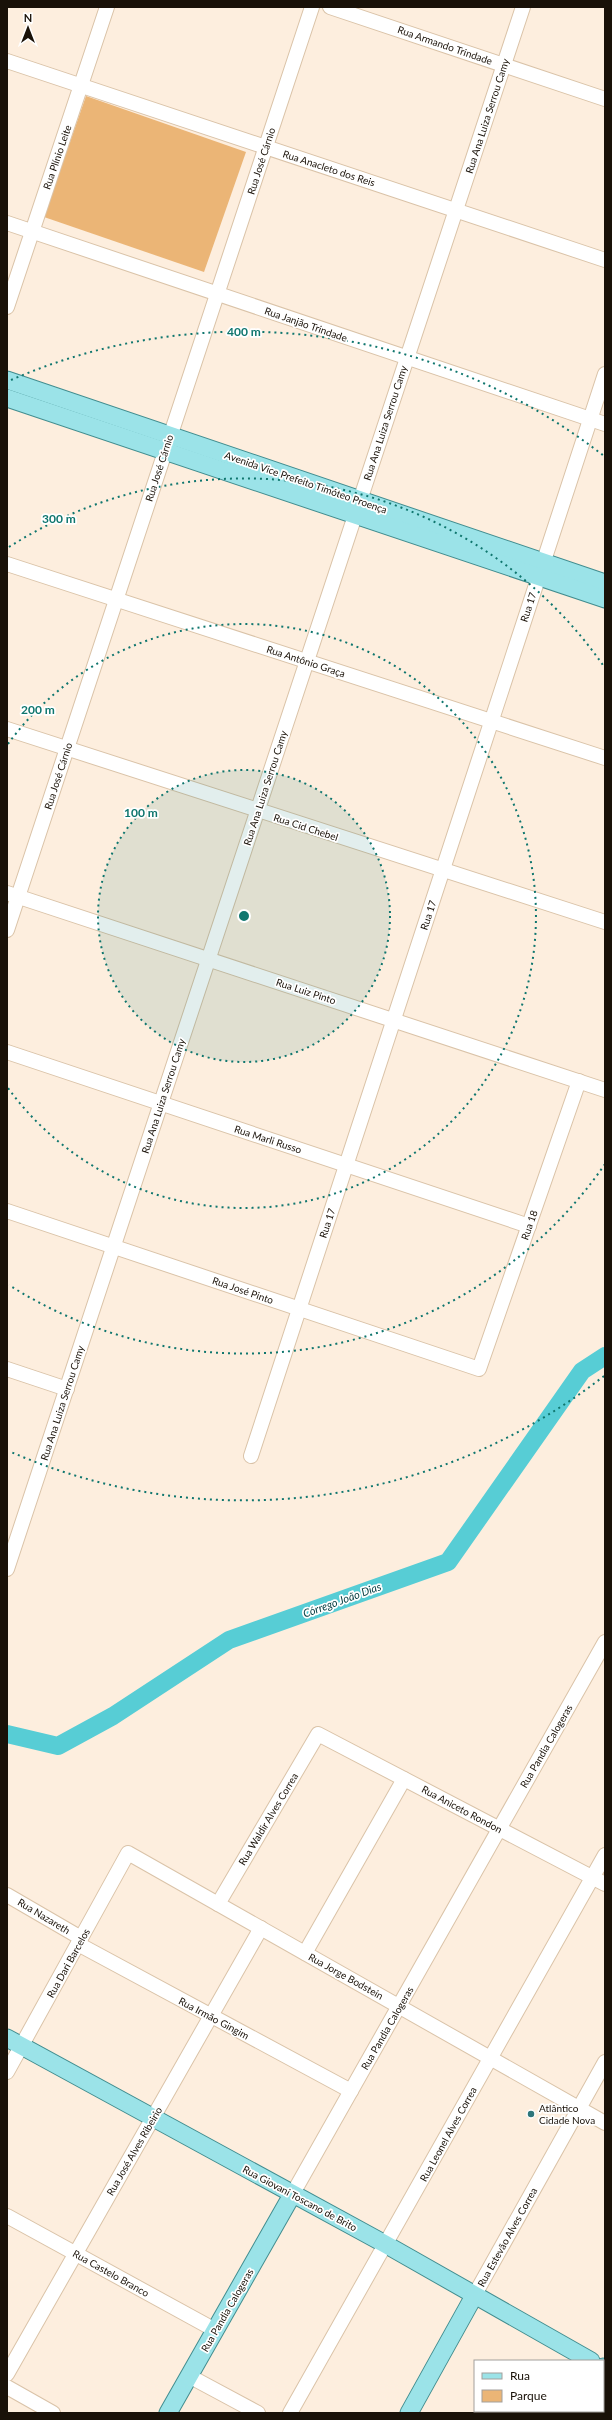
<svg xmlns="http://www.w3.org/2000/svg" width="612" height="2420" font-family="Lato,sans-serif">
<style>
.green{fill:#ebb576}
.lines{fill:none;stroke-linecap:round;stroke-linejoin:round}
.river{stroke:#57cdd5;stroke-width:18}
.minor-casing{stroke:#dac3a8;stroke-width:16}
.major-casing{stroke:#428d8f;stroke-width:19}
.minor{stroke:#fff;stroke-width:14}
.major{stroke:#9be3e8;stroke-width:17}
.ring{fill:none;stroke:#0f766e;stroke-width:2;stroke-dasharray:2 4}
.poi-dot{fill:#2d767b;stroke:#fff;stroke-width:1.5}
.labels{text-anchor:middle;stroke-width:3.5;stroke-linejoin:round;paint-order:stroke}
.street-label{font-size:10px;fill:#191108;stroke:#fff}
.poi-label{font-size:10px;fill:#191108;stroke:#fff;text-anchor:start}
.water-label{font-size:11px;font-style:italic;fill:#094044;stroke:#fff}
.centre{fill:#0f766e;stroke:#fff;stroke-width:2}
.ring-label{font-size:12px;text-anchor:middle;font-weight:bold;fill:#0f766e;stroke:#fff;stroke-width:3.5;stroke-linejoin:round;paint-order:stroke}
</style>
<rect width="100%" height="100%" fill="#fdeede"/>
<!-- green -->
<polygon class="green" points="86,96 246,152 204,272 44,217"/>
<g class="lines">
<!-- river -->
<polyline class="river" points="7,1734 58,1746 113,1716 229,1640 448,1562 582,1371 605,1356"/>
<defs>
<g id="minor">
<polyline points="330,7 605,99"/>
<polyline points="7,61 605,260"/>
<polyline points="7,223 605,424"/>
<polyline points="7,307 107,7"/>
<polyline points="7,564 605,758"/>
<polyline points="7,729 605,922"/>
<polyline points="7,893 605,1090"/>
<polyline points="7,930 312,7"/>
<polyline points="7,1052 529,1226"/>
<polyline points="7,1211 479,1369 579,1081"/>
<polyline points="7,1369 67,1389"/>
<polyline points="251,1456 605,374"/>
<polyline points="7,1569 523,7"/>
<polyline points="7,1895 81,1938"/>
<polyline points="218,1904 318,1734 605,1884"/>
<polyline points="78,1944 351,2091"/>
<polyline points="305,1953 404,1779"/>
<polyline points="7,2072 128,1853 605,2123"/>
<polyline points="292,2195 605,1642"/>
<polyline points="7,2216 215,2330"/>
<polyline points="474,2296 605,2062"/>
<polyline points="7,2374 261,1928"/>
<polyline points="189,2376 258,2413"/>
<polyline points="7,2387 53,2413"/>
<polyline points="290,2413 605,1855"/>
<polyline points="543,2413 544,2411"/>
</g>
<g id="major">
<polyline points="7,380 605,583"/>
<polyline points="7,398 605,599"/>
<polyline points="7,2038 385,2244 591,2361"/>
<polyline points="603,2367 605,2369"/>
<polyline points="168,2413 292,2195"/>
<polyline points="409,2413 474,2296"/>
</g>
</defs>
<!-- minor casing -->
<use href="#minor" class="minor-casing"/>
<!-- major casing -->
<use href="#major" class="major-casing"/>
<!-- minor -->
<use href="#minor" class="minor"/>
<!-- major -->
<use href="#major" class="major"/>
</g>
<!-- distance rings -->
<circle cx="244" cy="916" r="146" fill="#0f766e" fill-opacity=".12"/>
<g class="ring">
<circle cx="244" cy="916" r="146"/>
<path d="M8 744A292 292 0 1 1 8 1088"/>
<path d="M605 1164A438 438 0 0 1 9 1285M9 547A438 438 0 0 1 605 668"/>
<path d="M604 1376A584 584 0 0 1 11 1452M11 380A584 584 0 0 1 604 456"/>
</g>
<!-- markers -->
<circle class="poi-dot" cx="531" cy="2114" r="4"/>
<g class="labels">
<!-- street labels -->
<g class="street-label">
<text transform="translate(445 45) rotate(19)" y="4">Rua Armando Trindade</text>
<text transform="translate(487 116) rotate(-72)" y="4">Rua Ana Luiza Serrou Camy</text>
<text transform="translate(57 157) rotate(-71)" y="4">Rua Plínio Leite</text>
<text transform="translate(261 161) rotate(-72)" y="4">Rua José Cárnio</text>
<text transform="translate(329 168) rotate(18)" y="4">Rua Anacleto dos Reis</text>
<text transform="translate(306 324) rotate(19)" y="4">Rua Janjão Trindade</text>
<text transform="translate(385 423) rotate(-72)" y="4">Rua Ana Luiza Serrou Camy</text>
<text transform="translate(159 468) rotate(-72)" y="4">Rua José Cárnio</text>
<text transform="translate(306 482) rotate(19)" y="4">Avenida Vice Prefeito Timóteo Proença</text>
<text transform="translate(528 607) rotate(-72)" y="4">Rua 17</text>
<text transform="translate(306 661) rotate(18)" y="4">Rua Antônio Graça</text>
<text transform="translate(58 776) rotate(-72)" y="4">Rua José Cárnio</text>
<text transform="translate(265 788) rotate(-72)" y="4">Rua Ana Luiza Serrou Camy</text>
<text transform="translate(306 827) rotate(18)" y="4">Rua Cid Chebel</text>
<text transform="translate(428 915) rotate(-72)" y="4">Rua 17</text>
<text transform="translate(306 991) rotate(18)" y="4">Rua Luiz Pinto</text>
<text transform="translate(163 1096) rotate(-72)" y="4">Rua Ana Luiza Serrou Camy</text>
<text transform="translate(268 1139) rotate(18)" y="4">Rua Marli Russo</text>
<text transform="translate(327 1223) rotate(-72)" y="4">Rua 17</text>
<text transform="translate(529 1225) rotate(-71)" y="4">Rua 18</text>
<text transform="translate(243 1290) rotate(19)" y="4">Rua José Pinto</text>
<text transform="translate(62 1403) rotate(-72)" y="4">Rua Ana Luiza Serrou Camy</text>
<text transform="translate(546 1746) rotate(-60)" y="4">Rua Pandia Calogeras</text>
<text transform="translate(462 1809) rotate(28)" y="4">Rua Aniceto Rondon</text>
<text transform="translate(268 1819) rotate(-59)" y="4">Rua Waldir Alves Correa</text>
<text transform="translate(44 1916) rotate(31)" y="4">Rua Nazareth</text>
<text transform="translate(68 1963) rotate(-61)" y="4">Rua Dari Barcelos</text>
<text transform="translate(346 1976) rotate(29)" y="4">Rua Jorge Bodstein</text>
<text transform="translate(214 2018) rotate(28)" y="4">Rua Irmão Gingim</text>
<text transform="translate(387 2028) rotate(-60)" y="4">Rua Pandia Calogeras</text>
<text transform="translate(448 2134) rotate(-61)" y="4">Rua Leonel Alves Correa</text>
<text transform="translate(134 2151) rotate(-60)" y="4">Rua José Alves Ribeirio</text>
<text transform="translate(300 2198) rotate(28)" y="4">Rua Giovani Toscano de Brito</text>
<text transform="translate(507 2237) rotate(-61)" y="4">Rua Estevão Alves Correa</text>
<text transform="translate(111 2273) rotate(29)" y="4">Rua Castelo Branco</text>
<text transform="translate(227 2310) rotate(-60)" y="4">Rua Pandia Calogeras</text>
</g>
<!-- poi labels -->
<g class="poi-label">
<text x="539" y="2112">Atlântico<tspan x="539" dy="12">Cidade Nova</tspan></text>
</g>
<!-- water labels -->
<g class="water-label">
<text transform="translate(342 1600) rotate(-20)" y="4">Córrego João Dias</text>
</g>
</g>
<circle cx="244" cy="916" r="6" class="centre"/>
<g class="ring-label">
<text x="244" y="336">400 m</text>
<text x="59" y="523">300 m</text>
<text x="38" y="714">200 m</text>
<text x="141" y="817">100 m</text>
</g>
<!-- border -->
<rect width="612" height="2420" fill="none" stroke="#191108" stroke-width="16"/>
<!-- legend -->
<rect x="474" y="2360" width="130" height="52" fill="#ffffff" stroke="#a3a09c"/>
<rect x="482" y="2373" width="20" height="6" fill="#9be3e8" stroke="#a3a09c"/>
<text x="510" y="2380" font-size="12" fill="#191108">Rua</text>
<rect x="482" y="2390" width="20" height="12" fill="#ebb576" stroke="#a3a09c"/>
<text x="510" y="2400" font-size="12" fill="#191108">Parque</text>
<!-- north arrow -->
<g transform="translate(28 28)" stroke="#ffffff" stroke-width="3" paint-order="stroke">
<path d="M0-3L7 15L0 10L-7 15Z" fill="#191108"/>
<text y="-6" font-size="11" font-weight="bold" text-anchor="middle" fill="#191108">N</text>
</g>
</svg>
